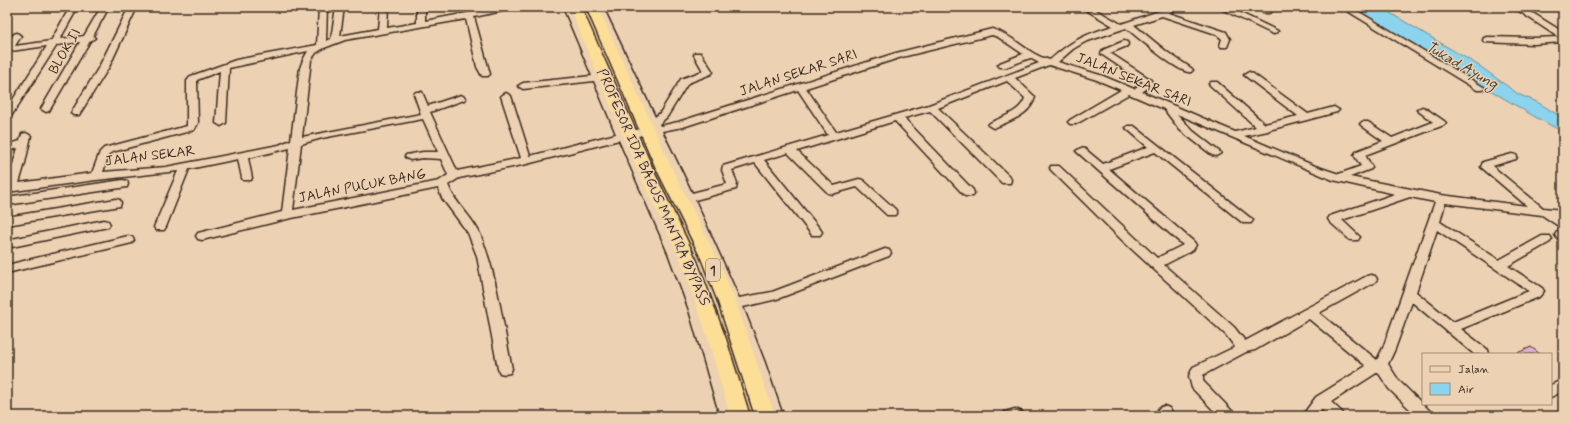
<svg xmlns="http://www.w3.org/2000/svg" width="1570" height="423" font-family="Mynerve,sans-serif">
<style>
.water{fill:#8cd3ed;stroke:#6c8f9a}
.building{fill:#dfafcf;stroke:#3b2a1e}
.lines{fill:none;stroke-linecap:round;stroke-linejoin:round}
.minor-casing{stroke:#3b2a1e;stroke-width:3}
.highway-casing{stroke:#3b2a1e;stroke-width:3}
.minor{fill:#ecd1b3;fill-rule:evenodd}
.highway{fill:#fcde96;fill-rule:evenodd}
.labels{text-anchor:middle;stroke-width:3;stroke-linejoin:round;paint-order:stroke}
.shield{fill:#ecd1b3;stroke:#705c4b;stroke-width:1}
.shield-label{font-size:13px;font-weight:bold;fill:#3b2a1e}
.street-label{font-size:14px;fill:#3b2a1e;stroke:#ecd1b3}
.water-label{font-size:15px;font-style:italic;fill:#47433d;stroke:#ecd1b3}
</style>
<rect width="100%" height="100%" fill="#ecd1b3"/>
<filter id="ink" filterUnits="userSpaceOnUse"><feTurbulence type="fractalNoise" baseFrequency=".025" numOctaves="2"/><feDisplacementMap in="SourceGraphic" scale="8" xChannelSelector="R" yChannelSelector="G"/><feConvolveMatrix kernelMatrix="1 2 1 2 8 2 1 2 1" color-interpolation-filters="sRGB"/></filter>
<g filter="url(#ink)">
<!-- water -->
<polygon class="water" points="1350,7 1380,7 1481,67 1518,94 1537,102 1563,118 1563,132 1537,118"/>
<!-- building -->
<polygon class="building" points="1531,347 1540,354 1515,354"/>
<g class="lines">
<defs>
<g id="minor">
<polygon points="70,7 78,7 60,39 84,36 101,7 109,7 93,36 95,38 90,41 49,111 46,112 41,109 80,42 57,45 10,118 7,119 7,109 47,46 11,51 7,54 7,44 14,34 17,33 21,36 15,46 51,41"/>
<polygon points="129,7 137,7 109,67 79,115 73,115 71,113 99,67"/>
<path d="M319,7H327L326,41L331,39L336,7H344L340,36L378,29L380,7H388L387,28L417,23V7H425V21L498,7H513L512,9L474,17L490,74L488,76H482L477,67L466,19L345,40L324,48L316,53L311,60L302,137L421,114L414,94L416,92H422L428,106L461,95L466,98L464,100L430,112L457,171L521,158L501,96L506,93L511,96L530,156L616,134L594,81L523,89L518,86L523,83L592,76L563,7H571L625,132L651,127L595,7H603L655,117L660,113L681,79L703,71L694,55L695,53H701L713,72L711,74L688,83L667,117L659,124L660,126L678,122L896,53L992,29C1014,35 1028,55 1050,60C1071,41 1086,34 1113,26L1081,7H1091L1121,24C1139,19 1164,7 1180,7L1169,13L1226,32L1230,39L1227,47H1221L1220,45L1222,39L1216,34L1162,16L1134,25L1167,52L1191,68L1193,70L1191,72C1180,75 1137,36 1126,28L1085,42L1073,49L1058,62L1103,76L1134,89L1143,82L1101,54L1103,50L1124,41L1127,42L1128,44L1127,46L1110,53L1150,79L1153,84L1142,92L1235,132L1256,127L1211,86L1209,84L1211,82H1217L1265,124L1298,116L1244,75L1249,72L1252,73L1308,114L1334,107L1339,110L1337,112L1269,130L1268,131L1244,136L1315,166L1339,174L1361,166L1354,155L1357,151L1383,141L1362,126L1360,124L1362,122H1368L1392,138L1433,122L1417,110L1422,107L1425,108L1444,121L1446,123L1444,125L1365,155L1372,167L1371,169L1350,177L1441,195L1527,206L1481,167L1483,162L1512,154L1516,155L1517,157L1516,159L1492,166L1543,208L1563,210V218L1560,217L1563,219V229L1542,215L1445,203L1440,222L1499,260L1542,236H1550L1552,239L1550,242L1508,266L1542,288L1544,291L1539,297L1461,329L1488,350L1489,354H1474L1412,302L1395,349L1388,364L1399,381L1431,412L1433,416H1417L1389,389L1378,372L1331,402L1342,412L1344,416H1328L1322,410L1317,416H1302L1316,397L1366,366L1309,319L1255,350L1246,352L1203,375V381L1233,412L1235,416H1219L1192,388L1189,376L1193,367L1235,347L1226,335L1125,243L1051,170L1050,168L1051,166H1059L1157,258L1183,245L1076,151L1081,148L1085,149L1103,164L1148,147L1126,128L1128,126H1134L1253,220L1251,223H1243L1155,152L1109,169L1194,242L1196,245L1193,250L1164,265L1234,327L1245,341L1367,276L1371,275L1375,276L1377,279L1375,282L1319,313L1377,360L1383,348L1435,202L1410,197L1342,220L1360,237L1358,240H1350L1330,222L1328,219L1330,216L1395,194L1333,180L1177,114L1193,131L1221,153L1216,156L1212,155L1180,130L1164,109L1129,94L1076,124H1070L1068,122L1070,120L1121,90L1097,80L1049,65L1015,78L1033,95L1035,97C1030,115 1012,120 996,127L993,128L988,125L990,123C1002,117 1021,112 1025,98L1007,81L938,108L1010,177L1011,180L1010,183H1002L930,111L904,118L973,190L974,193L973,196H965L895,121L797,151L834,186L859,179L863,180L895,209L897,212L895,215H887L857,187L832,194L828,193L788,153L764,160L820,229L822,232L820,235H812L755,163L732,170L737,183L736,189L695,200L739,298L772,292L885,249L889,250L891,253L889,256L777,299L743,307L765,363L783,416H769C738,318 697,226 653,133L628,138L680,253L701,310L734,416H720L689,310L668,253L619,140L527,164L459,178L448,185C455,204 472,216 480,234C497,274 503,326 512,369L510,373L505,374L500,373L498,369L477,256L468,233L442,198L438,188L287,219L202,240L198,239L196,236L198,233L282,212L290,148L248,158L252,178L251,180H243L242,178L238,159L189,169L166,227L164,230H156L154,227L178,171L96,180L7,192V184L18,148L7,151V145L20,141L22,134L26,133L31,136L25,163L19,183L92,173L100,152L104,148L187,126V81L191,76L236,60L317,45ZM992,35L998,37L1023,54L1000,63L998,65L1000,67H1006L1030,58L1039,63L929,105L836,132L806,88L902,57ZM308,51L303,60L300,68L291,140L279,145L166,167L103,172L109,154L112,152L194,130L198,123L197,80L220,71L216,123L221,126L226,123L229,68ZM798,90L828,135L723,166L722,170L727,184L692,193L662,131L683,127ZM423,119L438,152H423L406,155L405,157L410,160L423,158L441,159L448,175L439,181L293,210L301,144L322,138ZM1437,230L1529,291L1453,322L1416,292Z"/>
<polygon points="1217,7 1228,7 1278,31 1274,34 1271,33"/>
<polygon points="1268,7 1278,7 1269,13 1263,13 1262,11"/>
<polygon points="1341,7 1351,7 1485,88 1483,90 1477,90"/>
<polygon points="1426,7 1440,7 1439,9 1426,10"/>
<polygon points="1513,7 1523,7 1563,32 1563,42 1534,44 1484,42 1483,40 1484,38 1487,37 1534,38 1558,37"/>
<polygon points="123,180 127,181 128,184 127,187 7,205 7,197"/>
<polygon points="116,199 120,200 121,203 120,206 7,225 7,217"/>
<polygon points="104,220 108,221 110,224 108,227 7,248 7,240"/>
<polygon points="1563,230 1563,238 1557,238 1555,235 1557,232"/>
<polygon points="128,236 132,237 134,240 132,243 7,273 7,265"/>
<polygon points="1563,379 1563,391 1551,397 1551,385"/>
<polygon points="1164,406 1169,408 1175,416 1159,416 1157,412 1159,408"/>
<polygon points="1015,409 1022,412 1024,416 1003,416 1005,412"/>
</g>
<g id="highway">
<polygon points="569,7 581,7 656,176 697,261 726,339 750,416 730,416 708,339 681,261 640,176"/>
<polygon points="586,7 598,7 671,166 717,258 736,302 775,416 755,416 718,302 701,258 655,166"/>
</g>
</defs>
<!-- minor casing -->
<use href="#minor" class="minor-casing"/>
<!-- highway casing -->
<use href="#highway" class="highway-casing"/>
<!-- minor -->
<use href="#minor" class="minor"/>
<!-- highway -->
<use href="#highway" class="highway"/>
</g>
</g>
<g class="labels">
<!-- shield labels -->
<rect class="shield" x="706" y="259" width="14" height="22" rx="3"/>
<g class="shield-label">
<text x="713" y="275">1</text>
</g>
<!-- street labels -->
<g class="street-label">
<text transform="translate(64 51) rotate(-60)" y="5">BLOK II</text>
<text transform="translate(798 72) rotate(-18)" y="5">JALAN SEKAR SARI</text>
<text transform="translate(1134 79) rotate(22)" y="5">JALAN SEKAR SARI</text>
<text transform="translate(150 155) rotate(-7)" y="5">JALAN SEKAR</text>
<text transform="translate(362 185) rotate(-11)" y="5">JALAN PUCUK BANG</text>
<text transform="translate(654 187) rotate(66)" y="5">PROFESOR IDA BAGUS MANTRA BYPASS</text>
</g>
<!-- water labels -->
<g class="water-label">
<text transform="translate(1462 65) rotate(30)" y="5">Tukad Ayung</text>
</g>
</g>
<!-- margin -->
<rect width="1570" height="423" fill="none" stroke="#ecd1b3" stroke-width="24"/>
<rect x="12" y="12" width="1546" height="399" fill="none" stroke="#3b2a1e" stroke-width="1.5" filter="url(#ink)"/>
<!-- legend -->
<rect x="1422" y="353" width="130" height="52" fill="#ecd1b3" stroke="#a58e77"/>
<rect x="1430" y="366" width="20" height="6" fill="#ecd1b3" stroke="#a58e77"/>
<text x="1458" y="373" font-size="12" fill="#3b2a1e">Jalan</text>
<rect x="1430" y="383" width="20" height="12" fill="#8cd3ed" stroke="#a58e77"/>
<text x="1458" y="393" font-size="12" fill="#3b2a1e">Air</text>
</svg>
